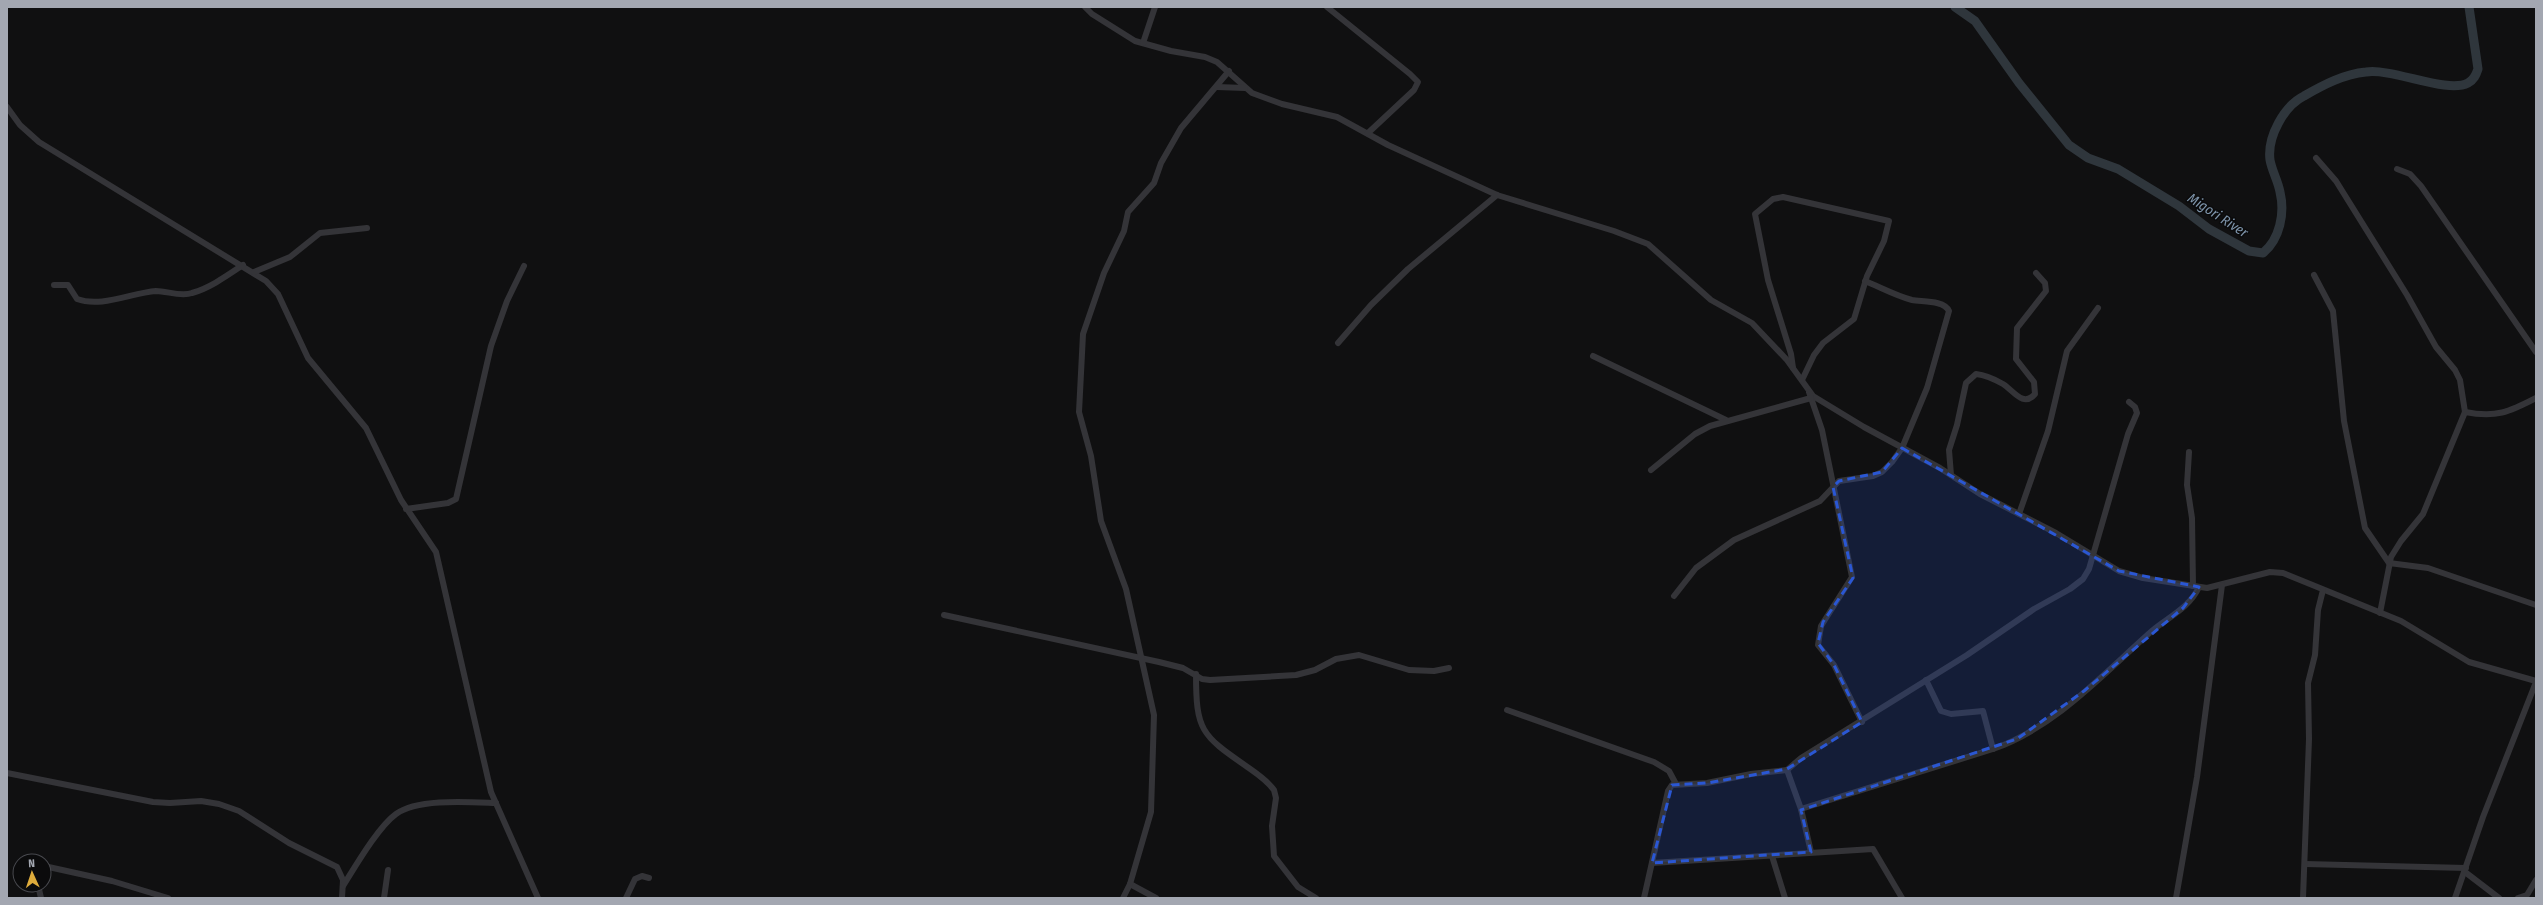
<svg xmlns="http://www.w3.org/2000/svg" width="2543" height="905" font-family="'Fira Sans Condensed',sans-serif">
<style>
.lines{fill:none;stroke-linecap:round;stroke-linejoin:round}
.river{stroke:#2f363c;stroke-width:9}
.minor{stroke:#343438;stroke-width:6}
.marked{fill:#2a57d4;fill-opacity:0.2;stroke:#2a57d4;stroke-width:3;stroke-dasharray:8 5;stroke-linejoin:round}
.labels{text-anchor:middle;stroke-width:3;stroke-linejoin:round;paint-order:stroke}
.water-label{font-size:14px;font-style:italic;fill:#7d93a9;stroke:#0b0b0c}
</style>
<rect width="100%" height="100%" fill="#101011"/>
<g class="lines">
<!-- river -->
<path class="river" d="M1955,7L1975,21L2019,83L2069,145L2088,158L2118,169L2179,206L2209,229L2249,251L2263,253C2280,239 2285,213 2280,192C2278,181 2272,171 2270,160C2267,137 2284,106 2304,96C2323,85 2344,74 2366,72C2393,68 2447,94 2468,83C2474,80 2476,75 2478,69L2469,7"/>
<!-- minor -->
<g class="minor">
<polyline points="1085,7 1092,14 1135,41 1171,51 1205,57 1217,62 1252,93 1282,104 1337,117 1388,145 1497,195 1614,231 1648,244 1711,300 1752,323 1787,360 1813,396 1864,427 1940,468 1980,494 2056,533 2119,571 2143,578 2207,588 2270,572 2283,573 2401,621 2469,662 2536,681"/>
<polyline points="1327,7 1410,74 1418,82 1414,90 1368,133"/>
<polyline points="1143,43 1155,7"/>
<polyline points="1217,87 1245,88"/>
<polyline points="7,107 20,125 39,142 266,281 278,294 308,358 366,428 401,500 436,552 491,792 538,898"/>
<polyline points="2316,158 2336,181 2407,295 2436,347 2455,370 2460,380 2465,412"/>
<polyline points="2397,169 2410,174 2421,186 2536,352"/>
<polyline points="254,272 290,257 320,233 367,228"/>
<polyline points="2314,275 2333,311 2344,421 2365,528 2389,563 2428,568 2536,605"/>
<path d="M54,285H68L77,299C101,308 131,293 156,291C167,291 181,297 192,293C210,288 228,275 243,265"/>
<polyline points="1338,343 1371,305 1408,269 1497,195"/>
<polyline points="1593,356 1726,420"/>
<polyline points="1793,368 1791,354 1768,280 1755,214 1773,199 1783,197 1889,221 1884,241 1867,276 1854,319 1823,343 1814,355 1802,380"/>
<polyline points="1809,392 1822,430 1852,577 1821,626 1818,645 1834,665 1862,722"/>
<polyline points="2189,452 2187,485 2192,518 2193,586"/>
<polyline points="1651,470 1695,434 1710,426 1811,398"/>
<path d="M1951,475L1949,450L1957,425L1966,383L1976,374C1985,375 1996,380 2003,384C2013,390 2023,408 2035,394L2034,382L2016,359L2017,328L2046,291L2045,283L2036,273"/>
<polyline points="406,509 448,503 456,499 491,346 507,301 524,266"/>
<polyline points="2019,514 2048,431 2067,351 2098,308"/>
<path d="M1674,596L1696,568L1734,540L1820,501L1839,481L1873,476L1882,472L1892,462L1902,448L1927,388L1949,311C1944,300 1922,302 1912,300C1896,296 1880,287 1865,281"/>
<path d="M2380,613L2391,557L2401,541L2423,514L2465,412C2496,418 2509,412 2536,398"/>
<polyline points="944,615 1159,662 1183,668 1202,679 1210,680 1296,675 1315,670 1336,659 1359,655 1409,670 1434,671 1449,668"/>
<path d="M1196,674C1196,730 1201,735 1246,766C1256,773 1267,780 1274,790L1276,798L1272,826L1274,856L1298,887L1316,898"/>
<polyline points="1926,680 1941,711 1951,714 1983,711 1993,749"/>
<polyline points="1507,710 1654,762 1669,771 1676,784"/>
<polyline points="1787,770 1801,758 1967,655 2034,609 2070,589 2083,579 2089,569 2128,434 2137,413 2135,407 2129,402"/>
<polyline points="1787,770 1801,809 1811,852"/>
<polyline points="7,773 153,802 170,803 201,801 219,804 239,811 289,843 337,867 343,880 342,898"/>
<path d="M1801,809L1993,749C2056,727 2104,673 2153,630C2169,617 2190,607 2199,587"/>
<polyline points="1772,856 1785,898"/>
<polyline points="1652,863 1873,849 1902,898"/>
<polyline points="2305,864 2466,868"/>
<polyline points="44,866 112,881 168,898"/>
<polyline points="2465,872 2499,898"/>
<polyline points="1130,884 1156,898"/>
<polyline points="38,885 41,898"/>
<path d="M343,886C355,867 378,827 396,814C417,798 470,802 496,803"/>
<polyline points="384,898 388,870"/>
<polyline points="626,898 635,879 642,876 649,878"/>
<polyline points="1123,898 1130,884 1151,812 1154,715 1126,589 1101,521 1091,456 1079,412 1083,334 1104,273 1124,231 1128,212 1154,183 1161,163 1181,128 1229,71"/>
<polyline points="1644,898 1668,791 1672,785 1707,783 1751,774 1787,770"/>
<polyline points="2176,898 2197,777 2222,585"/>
<polyline points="2303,898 2309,739 2308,683 2315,655 2318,610 2323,590"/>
<polyline points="2455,898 2483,817 2536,682"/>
<polyline points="2518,898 2527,895 2536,880"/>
</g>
</g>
<!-- marked area -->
<path class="marked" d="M1902,448L2119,571L2199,587L2183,608L2084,691L2017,739L1801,810L1811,852L1652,863L1672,785L1707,783L1787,769L1862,722L1834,665L1818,643L1823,622L1853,578L1833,487L1839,481L1882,472Z"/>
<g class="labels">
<!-- water labels -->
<g class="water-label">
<text transform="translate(2218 215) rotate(33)" y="5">Migori River</text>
</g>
</g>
<!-- border -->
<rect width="2543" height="905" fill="none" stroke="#a3a7b1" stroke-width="16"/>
<!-- north arrow -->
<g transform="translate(32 873) rotate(357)"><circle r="19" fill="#0b0b0c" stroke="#48494e"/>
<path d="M0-3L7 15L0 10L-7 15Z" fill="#deac3c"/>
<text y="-6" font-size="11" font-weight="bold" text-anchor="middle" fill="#a3a7b1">N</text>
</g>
</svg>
